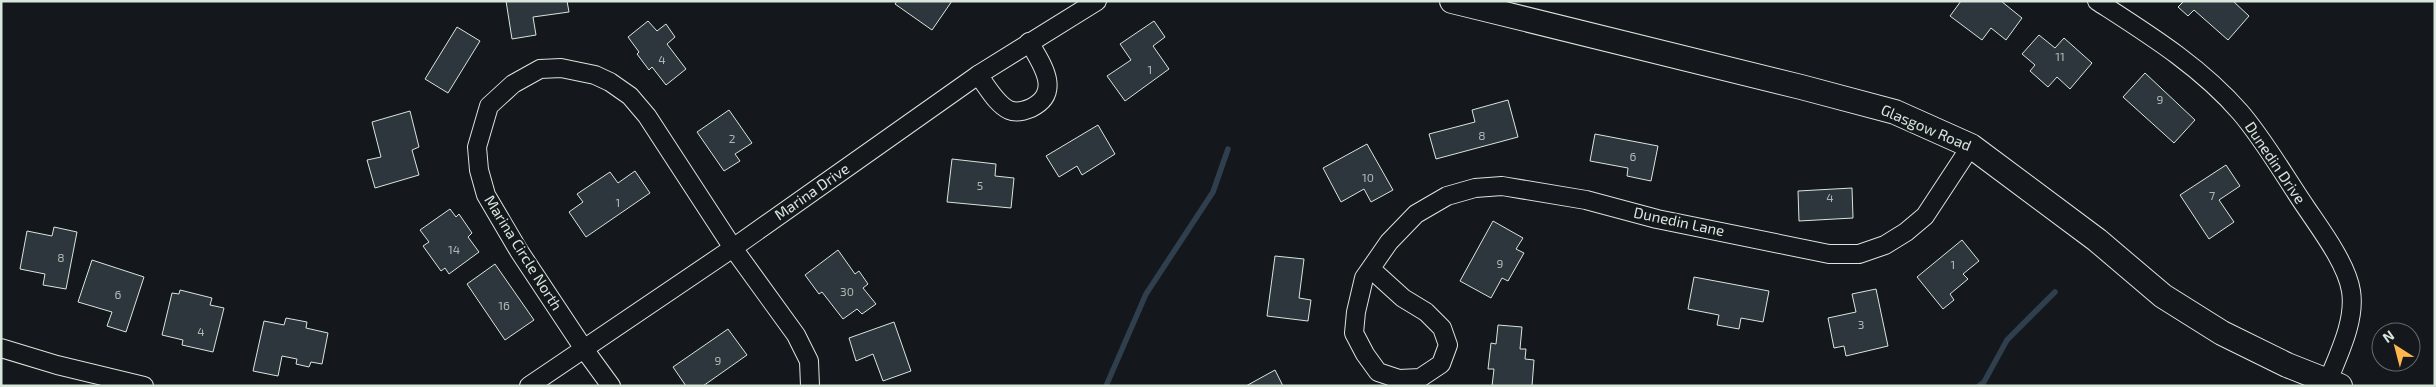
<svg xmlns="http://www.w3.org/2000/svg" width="2436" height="387" font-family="'Exo 2',sans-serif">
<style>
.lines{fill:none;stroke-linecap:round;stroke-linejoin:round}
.stream{stroke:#2f3f4d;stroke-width:5.5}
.building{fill:#2c363c;stroke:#d8e6dc}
.street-casing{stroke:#d8e6dc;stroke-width:20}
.secondary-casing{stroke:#d8e6dc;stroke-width:26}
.street{stroke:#14181c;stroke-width:18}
.secondary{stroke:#14181c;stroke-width:24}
.labels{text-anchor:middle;stroke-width:4;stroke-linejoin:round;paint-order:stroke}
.number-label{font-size:12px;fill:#adbab4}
.street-label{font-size:15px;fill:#d8e6dc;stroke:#14181c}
</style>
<rect width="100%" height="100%" fill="#14181c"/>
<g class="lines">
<!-- stream -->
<g class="stream">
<polyline points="1106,386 1146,294 1213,192 1228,149"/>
<polyline points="1979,386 1984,382 2007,340 2055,292"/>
</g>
</g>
<!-- building -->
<g class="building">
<polygon points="506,1 567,1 569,12 533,17 536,35 512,39"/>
<polygon points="897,1 952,1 932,30 895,4"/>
<polygon points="1961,1 2001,1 2022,18 2006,40 1991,28 1982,40 1950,16"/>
<polygon points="2184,1 2233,1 2249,16 2228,40 2194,10 2188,16 2178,7"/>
<polygon points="648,21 657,31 666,24 675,37 667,44 686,69 666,85 652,67 649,70 637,54 639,52 628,37"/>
<polygon points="1154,21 1165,37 1153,46 1169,69 1125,101 1107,76 1131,60 1120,44"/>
<polygon points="457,27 480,41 448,93 425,79"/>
<polygon points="2039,35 2055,48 2064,38 2092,63 2070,89 2057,77 2048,87 2030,71 2035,65 2022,54"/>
<polygon points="2145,73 2195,120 2174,143 2123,97"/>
<polygon points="1508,100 1518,137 1436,159 1429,134 1475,122 1472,110"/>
<polygon points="729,110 752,143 735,154 740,161 724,171 697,132"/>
<polygon points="410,111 419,147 412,150 419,175 375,188 367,160 381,157 372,122"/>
<polygon points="1098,125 1115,154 1082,175 1077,166 1059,177 1046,156"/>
<polygon points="1595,134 1658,146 1651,181 1627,176 1628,168 1590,161"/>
<polygon points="1367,144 1393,190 1371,202 1364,189 1341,202 1323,168"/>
<polygon points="952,159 996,164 995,176 1014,178 1011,208 947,202"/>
<polygon points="2226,165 2240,186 2219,200 2234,222 2209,239 2180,195"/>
<polygon points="635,171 650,193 586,237 569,212 583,202 577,194 610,172 618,183"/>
<polygon points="1852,188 1853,218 1799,221 1798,191"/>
<polygon points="450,209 456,217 459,214 472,233 468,237 479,252 449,274 445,268 441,271 423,246 429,242 420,230"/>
<polygon points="1493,221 1523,238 1516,249 1524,253 1508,281 1502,278 1491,298 1460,281"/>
<polygon points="54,227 77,232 66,289 43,285 45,274 20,269 27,231 52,236"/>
<polygon points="1962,240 1979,261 1963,274 1968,279 1950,294 1954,300 1943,309 1917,277"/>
<polygon points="838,250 855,274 859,271 868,284 863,288 876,304 862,314 857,309 843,319 822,292 819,294 805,275"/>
<polygon points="1275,256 1304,259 1299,298 1311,300 1308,321 1267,316"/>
<polygon points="92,260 144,277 126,332 107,326 112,312 78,302"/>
<polygon points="495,264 534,320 505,340 467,284"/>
<polygon points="1694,277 1769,291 1763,322 1741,318 1739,329 1717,325 1719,315 1688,309"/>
<polygon points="1876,289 1888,346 1846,356 1844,346 1834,348 1828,318 1856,312 1852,294"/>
<polygon points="180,290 212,298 210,305 224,308 213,352 182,345 183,340 162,335 172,293 179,294"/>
<polygon points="286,318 307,322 306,328 328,333 322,364 311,362 309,367 296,364 297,359 282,356 278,376 253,371 264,321 284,325"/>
<polygon points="894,322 911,371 883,381 873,354 856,361 849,338"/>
<polygon points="1498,325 1522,327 1520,349 1526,349 1525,359 1534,360 1532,386 1492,386 1494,369 1488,369 1491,343 1496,344"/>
<polygon points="728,329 747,355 703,386 686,386 673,367"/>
<polygon points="1275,370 1283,386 1246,386"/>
</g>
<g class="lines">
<defs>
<g id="street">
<path d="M2097,1C2148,34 2200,66 2240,112C2265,141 2285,177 2307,209C2322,231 2347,265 2351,291C2356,322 2337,357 2326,386"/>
<path d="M978,75C987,86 996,104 1009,110C1016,113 1024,111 1031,108C1063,92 1041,63 1029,42"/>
<polyline points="1371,269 1403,298 1426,312 1442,328 1448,345 1441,364 1420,378 1399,379 1378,372 1365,354 1354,333 1356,312 1364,278 1389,242 1416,214 1447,196 1475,188 1502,186 1586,200 1657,219 1829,254 1859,254 1885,245 1906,232 1925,216 1971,146"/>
<polyline points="1,348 57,365 144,386"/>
<polyline points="529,386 733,248 978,75 1097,1"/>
<polyline points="611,386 584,349 519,251 486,195 479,170 477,147 489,106 513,84 540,69 561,68 595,75 610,82 630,96 647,116 733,248 796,335 809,361 810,386"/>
</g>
<polyline id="secondary" points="1452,1 1801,87 1895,112 1971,146 2097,240 2163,296 2222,333 2287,365 2340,386"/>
</defs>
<!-- street casing -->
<use href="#street" class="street-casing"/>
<!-- secondary casing -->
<use href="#secondary" class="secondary-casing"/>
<!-- street -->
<use href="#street" class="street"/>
<!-- secondary -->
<use href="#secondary" class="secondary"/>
</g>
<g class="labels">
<!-- number labels -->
<g class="number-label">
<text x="2060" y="61">11</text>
<text x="662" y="64">4</text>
<text x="1150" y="74">1</text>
<text x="2160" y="104">9</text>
<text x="1482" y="140">8</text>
<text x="732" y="143">2</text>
<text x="1633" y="161">6</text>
<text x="1368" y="182">10</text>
<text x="980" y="190">5</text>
<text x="2212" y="200">7</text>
<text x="1830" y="202">4</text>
<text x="618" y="207">1</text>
<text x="454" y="254">14</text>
<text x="61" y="262">8</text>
<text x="1500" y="268">9</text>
<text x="1953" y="269">1</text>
<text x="847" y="296">30</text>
<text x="118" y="299">6</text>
<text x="504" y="310">16</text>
<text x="1861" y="329">3</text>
<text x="201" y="336">4</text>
<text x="718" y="365">9</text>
</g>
<!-- street labels -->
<g class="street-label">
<text transform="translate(1926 128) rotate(23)" y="5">Glasgow Road</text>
<text transform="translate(2275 163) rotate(56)" y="5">Dunedin Drive</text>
<text transform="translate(812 192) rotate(-35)" y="5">Marina Drive</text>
<text transform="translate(1679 222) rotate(12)" y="5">Dunedin Lane</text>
<text transform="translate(523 253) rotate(58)" y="5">Marina Circle North</text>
</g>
</g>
<!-- border -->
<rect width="2436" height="387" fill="none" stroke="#d8e6dc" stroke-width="5"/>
<!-- north arrow -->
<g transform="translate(2396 347) rotate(324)"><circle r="24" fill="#14181c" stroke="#626a69"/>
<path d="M0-4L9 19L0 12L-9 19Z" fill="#ffb74d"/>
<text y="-8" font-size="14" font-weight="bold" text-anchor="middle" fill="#d8e6dc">N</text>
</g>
</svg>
